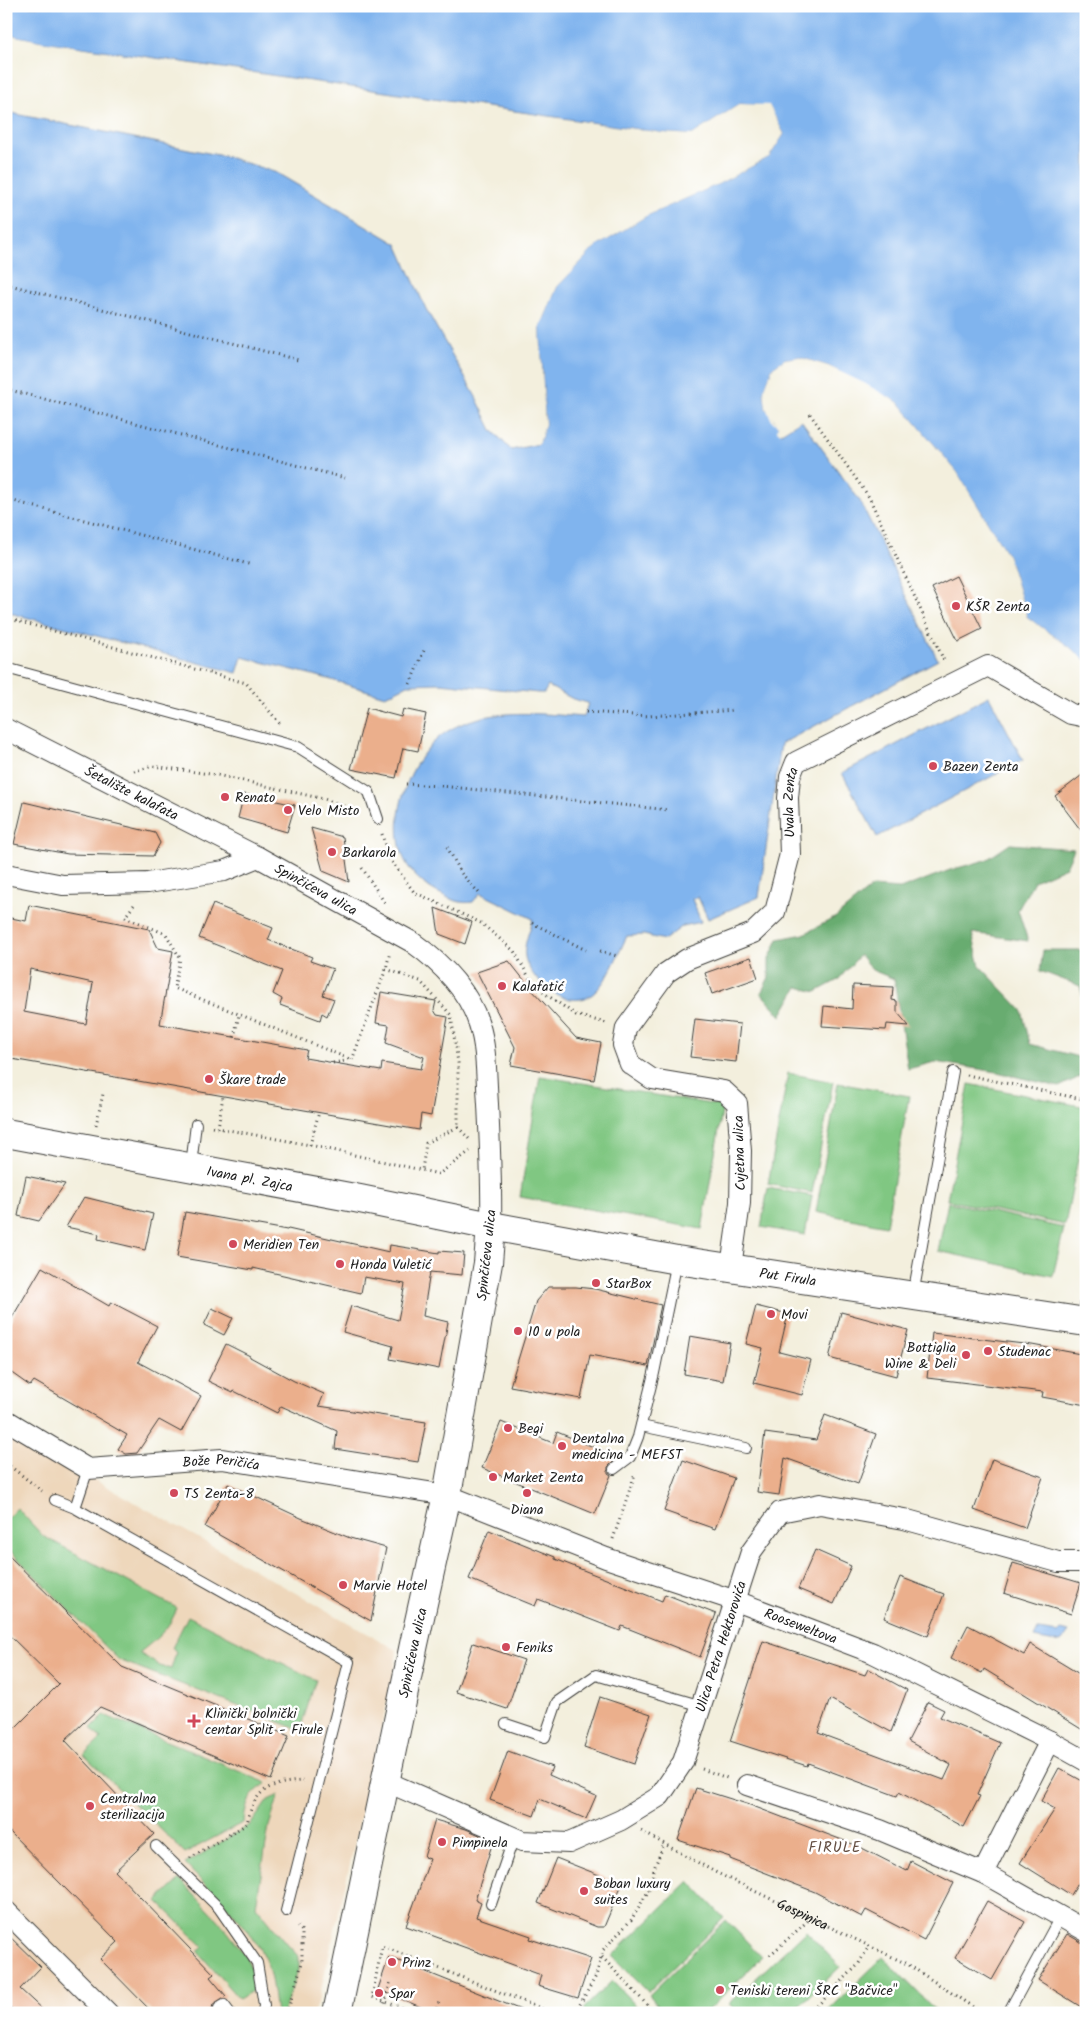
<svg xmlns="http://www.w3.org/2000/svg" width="1092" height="2019" font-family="Kalam,sans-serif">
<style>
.built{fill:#eed7bb}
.green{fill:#80c782;stroke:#4e724f}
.forest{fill:#68ac70;stroke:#426446}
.water{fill:#80b4ee;stroke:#4e6885}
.pier{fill:#f3efdd}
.building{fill:#ebaf8c;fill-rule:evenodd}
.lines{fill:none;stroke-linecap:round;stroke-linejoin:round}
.lane-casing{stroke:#3c3c39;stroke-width:12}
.street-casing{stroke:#3c3c39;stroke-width:22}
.secondary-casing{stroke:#3c3c39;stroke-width:30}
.path{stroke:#3c3c39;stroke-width:3;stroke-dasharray:1 4;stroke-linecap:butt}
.lane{stroke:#fff;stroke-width:10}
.street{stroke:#fff;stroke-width:20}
.secondary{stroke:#fff;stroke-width:28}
.path-bridge{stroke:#3c3c39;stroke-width:3;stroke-dasharray:1 4;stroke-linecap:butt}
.poi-dot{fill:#d1495b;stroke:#fff;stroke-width:2}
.labels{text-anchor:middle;stroke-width:5;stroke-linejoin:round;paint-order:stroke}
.poi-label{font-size:14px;fill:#1c1c1c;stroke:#fff;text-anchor:start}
.street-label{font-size:14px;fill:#1c1c1c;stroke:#fff}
.neighbourhood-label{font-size:15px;letter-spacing:1px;fill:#644f43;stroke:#fff}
</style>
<rect width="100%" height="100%" fill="#fff"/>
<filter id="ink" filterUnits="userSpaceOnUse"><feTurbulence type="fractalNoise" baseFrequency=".02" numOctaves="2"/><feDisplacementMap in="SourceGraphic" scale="10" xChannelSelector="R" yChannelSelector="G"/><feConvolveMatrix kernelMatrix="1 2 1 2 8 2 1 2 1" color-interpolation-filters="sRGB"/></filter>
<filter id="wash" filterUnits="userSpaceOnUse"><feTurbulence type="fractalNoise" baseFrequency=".0096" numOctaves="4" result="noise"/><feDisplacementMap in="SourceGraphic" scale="20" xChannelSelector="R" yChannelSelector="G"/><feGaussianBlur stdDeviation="1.12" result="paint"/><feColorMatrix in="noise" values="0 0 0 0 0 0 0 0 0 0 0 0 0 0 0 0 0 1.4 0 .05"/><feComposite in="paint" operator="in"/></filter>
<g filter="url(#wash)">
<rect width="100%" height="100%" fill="#f3efdd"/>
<!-- built -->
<polygon class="built" points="6,1430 397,1650 395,1667 319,1999 313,2013 6,2013"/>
<!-- green -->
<g class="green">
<polygon points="788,1073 833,1082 812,1193 768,1184"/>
<polygon points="540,1076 723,1106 702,1229 520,1197"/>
<polygon points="838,1083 909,1096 886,1226 816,1212"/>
<polygon points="969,1084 1086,1107 1086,1118 1065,1225 947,1200"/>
<polygon points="768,1188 812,1196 805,1235 761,1227"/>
<polygon points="948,1202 1064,1228 1053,1276 938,1251"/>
<path d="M17,1508L43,1536L177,1608C170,1629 155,1640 139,1653L160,1666L171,1669L176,1653L172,1648L188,1616L316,1680L300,1730L119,1660L6,1547V1519Z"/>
<path d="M104,1715L267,1783C249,1795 246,1802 244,1822L185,1853L84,1755L101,1739L91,1728Z"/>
<path d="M279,1795L269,1826L256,1906L286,1943L299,1957V1967L283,2013H276C273,1994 272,1974 264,1957C246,1920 212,1893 185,1864L251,1824L268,1800Z"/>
<path d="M180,1880C202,1903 246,1946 254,1976C256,1980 253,1986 252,1991L239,1999L198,1952L203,1946L157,1901Z"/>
<polygon points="689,1881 724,1918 648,1992 612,1956"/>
<polygon points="726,1920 762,1957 705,2013 666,2013 649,1995"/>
<polygon points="806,1931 840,1967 792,2013 738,2013 729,2004"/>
<polygon points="883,1957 938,2013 826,2013"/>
<polygon points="612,1981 642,2012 641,2013 587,2013 583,2009"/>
</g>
<!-- forest -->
<g class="forest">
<polygon points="1010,844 1074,849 1066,867 1034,881 1018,910 1028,941 972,933 980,966 1022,1010 1030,1044 1086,1059 1086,1074 1059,1087 997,1072 935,1062 908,1069 894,979 872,970 860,955 838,980 816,992 798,987 781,1016 761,993 769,977 769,959 778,939 804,934 836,917 872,887 900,889 950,870 986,860"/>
<polygon points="1043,950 1086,950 1086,1010 1080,986 1040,971"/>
</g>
<!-- water -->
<g class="water">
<path d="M6,6H1086V661L1068,646L1027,617L1008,556L957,472L899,403L828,366L798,357L785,359L773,367L764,391L766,408L778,426L781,433L801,420L860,501L938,660L781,744L759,897L708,919L698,897L692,899L701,922L683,926L664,940L644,935L627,936C619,952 608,981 594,993C570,1013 530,982 525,957C523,944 530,931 533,919L480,893L473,902C460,904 452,900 441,894C423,886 406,870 401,850C390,808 413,749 453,728C492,707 542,714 584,717L588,703L573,699L548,686L544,693H538L440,683L410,684L385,696L325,678L242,657L237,673L6,612V112L228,157L277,173L397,244L426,309L476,397L492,430L511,450L539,444L545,425L540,328L557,287L594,248L646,216L718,184L769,157L784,134L769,106L740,104L692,135L663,133L40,41L6,34Z"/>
<polygon points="989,696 1023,760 877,837 842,773"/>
<polygon points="1038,1630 1058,1633 1061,1630 1069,1632 1061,1643 1034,1638"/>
</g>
<!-- pier -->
<g class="pier">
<polygon points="6,34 40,41 338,87 663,133 692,135 740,104 769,105 784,134 769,157 718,184 646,216 594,248 557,287 540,328 545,425 539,444 529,444 537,442 543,425 538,328 555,285 593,246 645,214 717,182 767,156 782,133 767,108 741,106 692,137 663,135 338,89 40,44 6,37"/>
<polygon points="798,357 828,366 864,383 899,403 957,472 1008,556 1027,617 1068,646 1086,661 1086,663 1025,619 1006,557 955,474 898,405 863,385 827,369 798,360 786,362 775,369 766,391 769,408 774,420 780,425 780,430 799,418 801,420 780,433 777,431 778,426 772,421 766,408 764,390 773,367 785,359"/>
</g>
<g id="blocks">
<!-- building -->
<g class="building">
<polygon points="956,576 982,629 958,641 932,588"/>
<polygon points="367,708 401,717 403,709 426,714 418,751 403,748 396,778 351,769"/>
<polygon points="1086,772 1086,837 1055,796"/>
<polygon points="244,794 295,805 287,832 238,818"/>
<polygon points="24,802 155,833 160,843 153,856 68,854 14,844"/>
<polygon points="311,828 343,837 349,882 323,871"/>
<polygon points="213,904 273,928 268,940 312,957 310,961 333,969 323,995 334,999 327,1016 322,1013 320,1020 280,1005 282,999 273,994 282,971 199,938"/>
<path d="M29,905L149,929L158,948L173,951L160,1024L307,1050L305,1058L381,1071L382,1063L421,1069L424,1057L386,1043L389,1025L376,1023L381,992L436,1001L434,1010L437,1015L448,1017L431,1116L421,1114L419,1130L6,1058V917L26,921ZM30,969L93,983L86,1024L24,1012Z"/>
<polygon points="435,908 472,922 465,944 439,934"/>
<polygon points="751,957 758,978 712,994 705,973"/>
<polygon points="509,961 532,990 576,1038 601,1043 594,1080 511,1065 515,1047 477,972"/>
<polygon points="853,985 893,987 892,1000 897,1001 897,1012 909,1026 887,1024 886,1030 822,1026 824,1006 852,1009"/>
<polygon points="695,1019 740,1024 736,1062 690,1057"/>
<polygon points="26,1176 65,1184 39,1221 18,1216"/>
<polygon points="84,1197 153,1214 145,1250 98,1239 99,1234 66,1227"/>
<polygon points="185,1212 287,1230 288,1229 389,1252 390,1245 439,1253 439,1251 464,1253 462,1275 430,1272 423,1316 448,1322 439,1369 390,1359 393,1346 343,1332 351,1306 398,1320 405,1284 364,1277 361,1293 253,1268 253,1270 177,1257"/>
<polygon points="42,1267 109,1306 111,1302 157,1326 138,1362 201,1396 181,1432 159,1420 137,1453 126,1454 118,1449 127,1435 34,1381 30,1386 6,1369 6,1328"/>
<polygon points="548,1287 576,1287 595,1289 661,1305 648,1366 590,1355 581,1399 510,1386 536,1301"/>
<polygon points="756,1306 788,1314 779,1352 811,1360 802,1395 754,1383 763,1348 746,1344"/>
<polygon points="212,1308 233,1318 224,1335 204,1325"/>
<polygon points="841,1312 908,1330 896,1376 829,1358"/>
<polygon points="932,1333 1032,1345 1086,1355 1086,1405 1042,1397 1043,1392 927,1378"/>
<polygon points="690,1336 730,1343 723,1381 684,1374"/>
<polygon points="226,1344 250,1356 250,1357 294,1381 324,1394 319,1406 426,1422 418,1462 335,1449 337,1431 281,1406 277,1413 234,1391 233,1393 208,1381"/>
<polygon points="825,1415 876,1434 858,1484 785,1458 779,1495 757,1492 765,1433 816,1440"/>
<polygon points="501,1422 553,1443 557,1432 618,1457 608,1467 608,1473 611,1475 595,1514 482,1468"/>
<polygon points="992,1459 1043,1477 1025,1528 974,1510"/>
<polygon points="683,1460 734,1478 715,1529 664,1511"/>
<polygon points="228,1484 301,1518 350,1538 386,1548 371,1621 205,1527"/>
<polygon points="489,1530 555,1557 555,1559 662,1601 665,1594 716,1614 700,1657 622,1626 620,1631 538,1599 535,1606 469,1579"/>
<polygon points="815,1550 851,1566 834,1604 798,1589"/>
<polygon points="6,1553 122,1667 289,1736 271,1780 100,1707 65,1740 154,1834 115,1871 214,1974 210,1977 226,1996 213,2004 212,2009 214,2013 153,2013 100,1959 118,1942 6,1828 6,1737 59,1684 6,1632"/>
<polygon points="1013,1563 1081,1583 1071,1614 1004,1593"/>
<polygon points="900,1577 944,1594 928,1636 884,1618"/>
<polygon points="968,1625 1024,1655 1030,1644 1086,1678 1086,1732 984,1669 982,1673 951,1658"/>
<polygon points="763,1641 865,1675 868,1669 907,1690 891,1732 830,1699 818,1733 944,1780 951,1765 908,1741 928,1702 944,1710 940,1717 1000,1743 977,1795 980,1796 964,1827 899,1792 897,1796 808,1763 807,1766 730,1741"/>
<polygon points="473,1643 524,1660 507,1709 456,1692"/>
<polygon points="600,1697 651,1714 634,1764 584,1747"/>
<polygon points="508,1751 552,1767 549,1775 596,1796 586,1819 540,1799 534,1816 490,1800"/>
<polygon points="1059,1768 1086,1783 1086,1871 1071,1895 1020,1863 1055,1809 1041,1801"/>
<polygon points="696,1788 750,1805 858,1846 907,1871 911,1861 953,1883 924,1940 866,1910 862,1917 815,1892 730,1859 730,1857 678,1840"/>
<polygon points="435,1820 466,1829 493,1841 475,1900 481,1903 476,1917 531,1936 530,1939 591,1959 578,1998 538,1986 541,1975 406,1926 430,1859 424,1857"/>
<polygon points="556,1858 622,1884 604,1927 597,1927 538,1903"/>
<polygon points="987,1901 1025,1922 992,1980 955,1958"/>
<polygon points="6,1933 41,1967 20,1989 46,2013 15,2013 6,2004"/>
<polygon points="1067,1934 1086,1945 1086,2010 1038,1980"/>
<polygon points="389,1957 526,2012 525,2013 435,2013 387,1993 378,1989"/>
</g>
</g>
</g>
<g filter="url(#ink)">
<use href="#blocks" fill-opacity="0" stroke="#3c3c39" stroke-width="1"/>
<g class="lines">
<defs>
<g id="lane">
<polyline points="6,668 298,747 369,792 378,819"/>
<polyline points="191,1165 196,1124"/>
<polyline points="913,1295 953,1072"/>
<polyline points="1082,1321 1086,1301"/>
<polyline points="641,1426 746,1448"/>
<polyline points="614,1469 630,1457 638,1437 654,1373 677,1261"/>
<polyline points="55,1500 75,1508 349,1662 286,1911"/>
<polyline points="75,1508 88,1469"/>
<polyline points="506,1724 545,1737 557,1702 596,1675 702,1706"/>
<polyline points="156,1846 219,1908 257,1963 264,2005 263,2013"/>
<polyline points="491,1904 514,1837"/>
<polyline points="219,2008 224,2005 230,2013"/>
<polyline points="1008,2013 1060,1917"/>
</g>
<g id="street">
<path id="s2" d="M6,729L258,857L412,942C440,962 468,990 479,1024C487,1049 486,1077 488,1104C490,1145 492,1185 491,1226"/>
<polyline points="6,874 63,885 148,883 224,871 258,857"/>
<path id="s3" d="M731,1267L740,1203L741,1151L737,1103L724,1091L652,1079L630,1064L623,1045L626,1028L666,973L687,959L753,933L775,912L790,854L788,798L790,777L796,762L988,666L1071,714L1086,717"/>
<path id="s4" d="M6,1420L88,1469L222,1459L447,1495L606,1558L736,1601L873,1653L1050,1741L1086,1761"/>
<path id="s5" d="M385,1781L522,1841L569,1843L621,1820L660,1796L683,1762L751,1552L780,1512L820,1504L904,1519L1058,1562H1086"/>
<polyline points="747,1785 880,1830 983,1873 1086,1931"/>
<polyline points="983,1873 1050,1741"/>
<polyline points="6,1911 108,2013"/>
</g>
<g id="secondary">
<path id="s6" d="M6,1133L360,1199L491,1226L677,1260L1086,1322"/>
<path id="s7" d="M337,2013L414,1644L447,1495L488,1263L491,1226"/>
</g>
</defs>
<!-- lane casing -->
<use href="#lane" class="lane-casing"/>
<!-- street casing -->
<use href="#street" class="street-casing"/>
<!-- secondary casing -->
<use href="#secondary" class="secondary-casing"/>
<!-- path -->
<g class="path">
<polyline points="6,284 298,360"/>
<polyline points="6,389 345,478"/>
<polyline points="810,414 869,497 945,663"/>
<polyline points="6,499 252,565"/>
<polyline points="6,618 246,683 281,725"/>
<polyline points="410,684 425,648"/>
<polyline points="586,712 649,716 735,710"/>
<polyline points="134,771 153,766 217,775 324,799 359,810"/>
<polyline points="406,784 441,786 669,810"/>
<polyline points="382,834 389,858 414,892 481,923 514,951 534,986 576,1015 606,1023"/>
<polyline points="447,847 462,874 479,893"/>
<polyline points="362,868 385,903"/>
<polyline points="134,905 125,917 166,934 180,958 174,988 352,1060 386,969 390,952"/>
<polyline points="532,923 586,950"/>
<polyline points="600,951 617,956"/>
<polyline points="386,969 420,981 451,1015 458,1063 458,1127 426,1143 422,1170"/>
<polyline points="234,1037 239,1015"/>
<polyline points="333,1063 351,1060"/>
<polyline points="967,1075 1086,1100"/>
<polyline points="96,1125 103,1094"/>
<polyline points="212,1127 310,1145 439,1174 470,1151"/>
<polyline points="458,1127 469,1139"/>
<polyline points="218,1128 223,1096"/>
<polyline points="310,1145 319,1112"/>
<polyline points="6,1463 42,1491"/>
<polyline points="613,1539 635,1474"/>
<polyline points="702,1769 730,1779"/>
<path id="s1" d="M641,1831L715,1872L909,1965L982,2013"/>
<path d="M190,1858L247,1824C254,1789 269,1783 303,1781"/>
<polyline points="770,1955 811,1918"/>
<polyline points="602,1957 650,2008"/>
<polyline points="287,2013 302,1963 302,1931 295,1923"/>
<polyline points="416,2013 372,1997 382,1946 553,2013"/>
<polyline points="435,2013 439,2002"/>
<polyline points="575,2013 596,1976 603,1950 631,1920 649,1890 655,1866 664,1844"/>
<polyline points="810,2013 858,1965 869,1946"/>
</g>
<!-- lane -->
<use href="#lane" class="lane"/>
<!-- street -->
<use href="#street" class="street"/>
<!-- secondary -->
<use href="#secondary" class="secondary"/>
<!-- path-bridge -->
<polyline class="path-bridge" points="382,2013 391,1980"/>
</g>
</g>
<!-- markers -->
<g class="poi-dot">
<circle cx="956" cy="606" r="5"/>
<circle cx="933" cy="766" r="5"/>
<circle cx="225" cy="797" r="5"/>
<circle cx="288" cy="810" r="5"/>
<circle cx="332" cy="852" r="5"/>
<circle cx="502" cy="986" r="5"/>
<circle cx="209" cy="1079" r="5"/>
<circle cx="233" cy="1244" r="5"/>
<circle cx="340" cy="1264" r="5"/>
<circle cx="596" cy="1283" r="5"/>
<circle cx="771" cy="1314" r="5"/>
<circle cx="518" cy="1331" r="5"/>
<circle cx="988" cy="1351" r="5"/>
<circle cx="966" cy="1355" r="5"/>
<circle cx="508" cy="1428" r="5"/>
<circle cx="562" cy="1446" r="5"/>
<circle cx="493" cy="1477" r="5"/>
<circle cx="174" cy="1493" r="5"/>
<circle cx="527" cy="1493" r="5"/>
<circle cx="343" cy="1585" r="5"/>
<circle cx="506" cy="1647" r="5"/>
<path d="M191.5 1713.5h5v5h5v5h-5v5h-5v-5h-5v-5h5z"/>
<circle cx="90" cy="1806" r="5"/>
<circle cx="442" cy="1842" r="5"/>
<circle cx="584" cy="1891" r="5"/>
<circle cx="392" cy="1962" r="5"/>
<circle cx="720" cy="1990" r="5"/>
<circle cx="379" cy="1993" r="5"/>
</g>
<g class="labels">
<!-- poi labels -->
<g class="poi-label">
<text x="966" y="611">KŠR Zenta</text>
<text x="943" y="771">Bazen Zenta</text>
<text x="235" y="802">Renato</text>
<text x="298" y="815">Velo Misto</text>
<text x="342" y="857">Barkarola</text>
<text x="512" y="991">Kalafatić</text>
<text x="219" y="1084">Škare trade</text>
<text x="243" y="1249">Meridien Ten</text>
<text x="350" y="1269">Honda Vuletić</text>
<text x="606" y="1288">StarBox</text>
<text x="781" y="1319">Movi</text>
<text x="528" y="1336">10 u pola</text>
<text x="956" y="1352" text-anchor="end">Bottiglia<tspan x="956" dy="16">Wine &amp; Deli</tspan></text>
<text x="998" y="1356">Studenac</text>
<text x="518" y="1433">Begi</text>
<text x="572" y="1443">Dentalna<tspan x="572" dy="16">medicina - MEFST</tspan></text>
<text x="503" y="1482">Market Zenta</text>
<text x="184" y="1498">TS Zenta-8</text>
<text x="527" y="1514" text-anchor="middle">Diana</text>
<text x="353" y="1590">Marvie Hotel</text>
<text x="516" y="1652">Feniks</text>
<text x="205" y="1718">Klinički bolnički<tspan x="205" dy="16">centar Split - Firule</tspan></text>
<text x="100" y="1803">Centralna<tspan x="100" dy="16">sterilizacija</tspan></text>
<text x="452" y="1847">Pimpinela</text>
<text x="594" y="1888">Boban luxury<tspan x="594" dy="16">suites</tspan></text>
<text x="402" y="1967">Prinz</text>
<text x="730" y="1995">Teniski tereni ŠRC "Bačvice"</text>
<text x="389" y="1998">Spar</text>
</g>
<!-- street labels -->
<g class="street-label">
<text dy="5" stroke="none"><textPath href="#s2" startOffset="141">Šetalište kalafata</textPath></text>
<text dy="5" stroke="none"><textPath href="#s3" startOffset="626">Uvala Zenta</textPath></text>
<text dy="5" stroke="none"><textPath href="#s2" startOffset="349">Spinčićeva ulica</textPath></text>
<text transform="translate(739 1153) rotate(-92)" y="5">Cvjetna ulica</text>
<text dy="5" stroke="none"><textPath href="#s6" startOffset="248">Ivana pl. Zajca</textPath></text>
<text transform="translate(486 1255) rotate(-84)" y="5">Spinčićeva ulica</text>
<text dy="5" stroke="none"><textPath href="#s6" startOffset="795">Put Firula</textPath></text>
<text dy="5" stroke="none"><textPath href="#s4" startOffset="229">Bože Peričića</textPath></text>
<text dy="5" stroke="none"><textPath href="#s4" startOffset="835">Rooseweltova</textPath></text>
<text dy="5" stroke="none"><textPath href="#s5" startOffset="462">Ulica Petra Hektorovića</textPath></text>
<text dy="5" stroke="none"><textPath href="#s7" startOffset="368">Spinčićeva ulica</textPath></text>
<text dy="5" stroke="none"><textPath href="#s1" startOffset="182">Gospinica</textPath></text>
</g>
<!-- neighbourhood labels -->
<g class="neighbourhood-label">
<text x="835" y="1852">FIRULE</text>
</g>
</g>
<!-- margin -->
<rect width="1092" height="2019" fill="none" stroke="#fff" stroke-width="25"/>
</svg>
